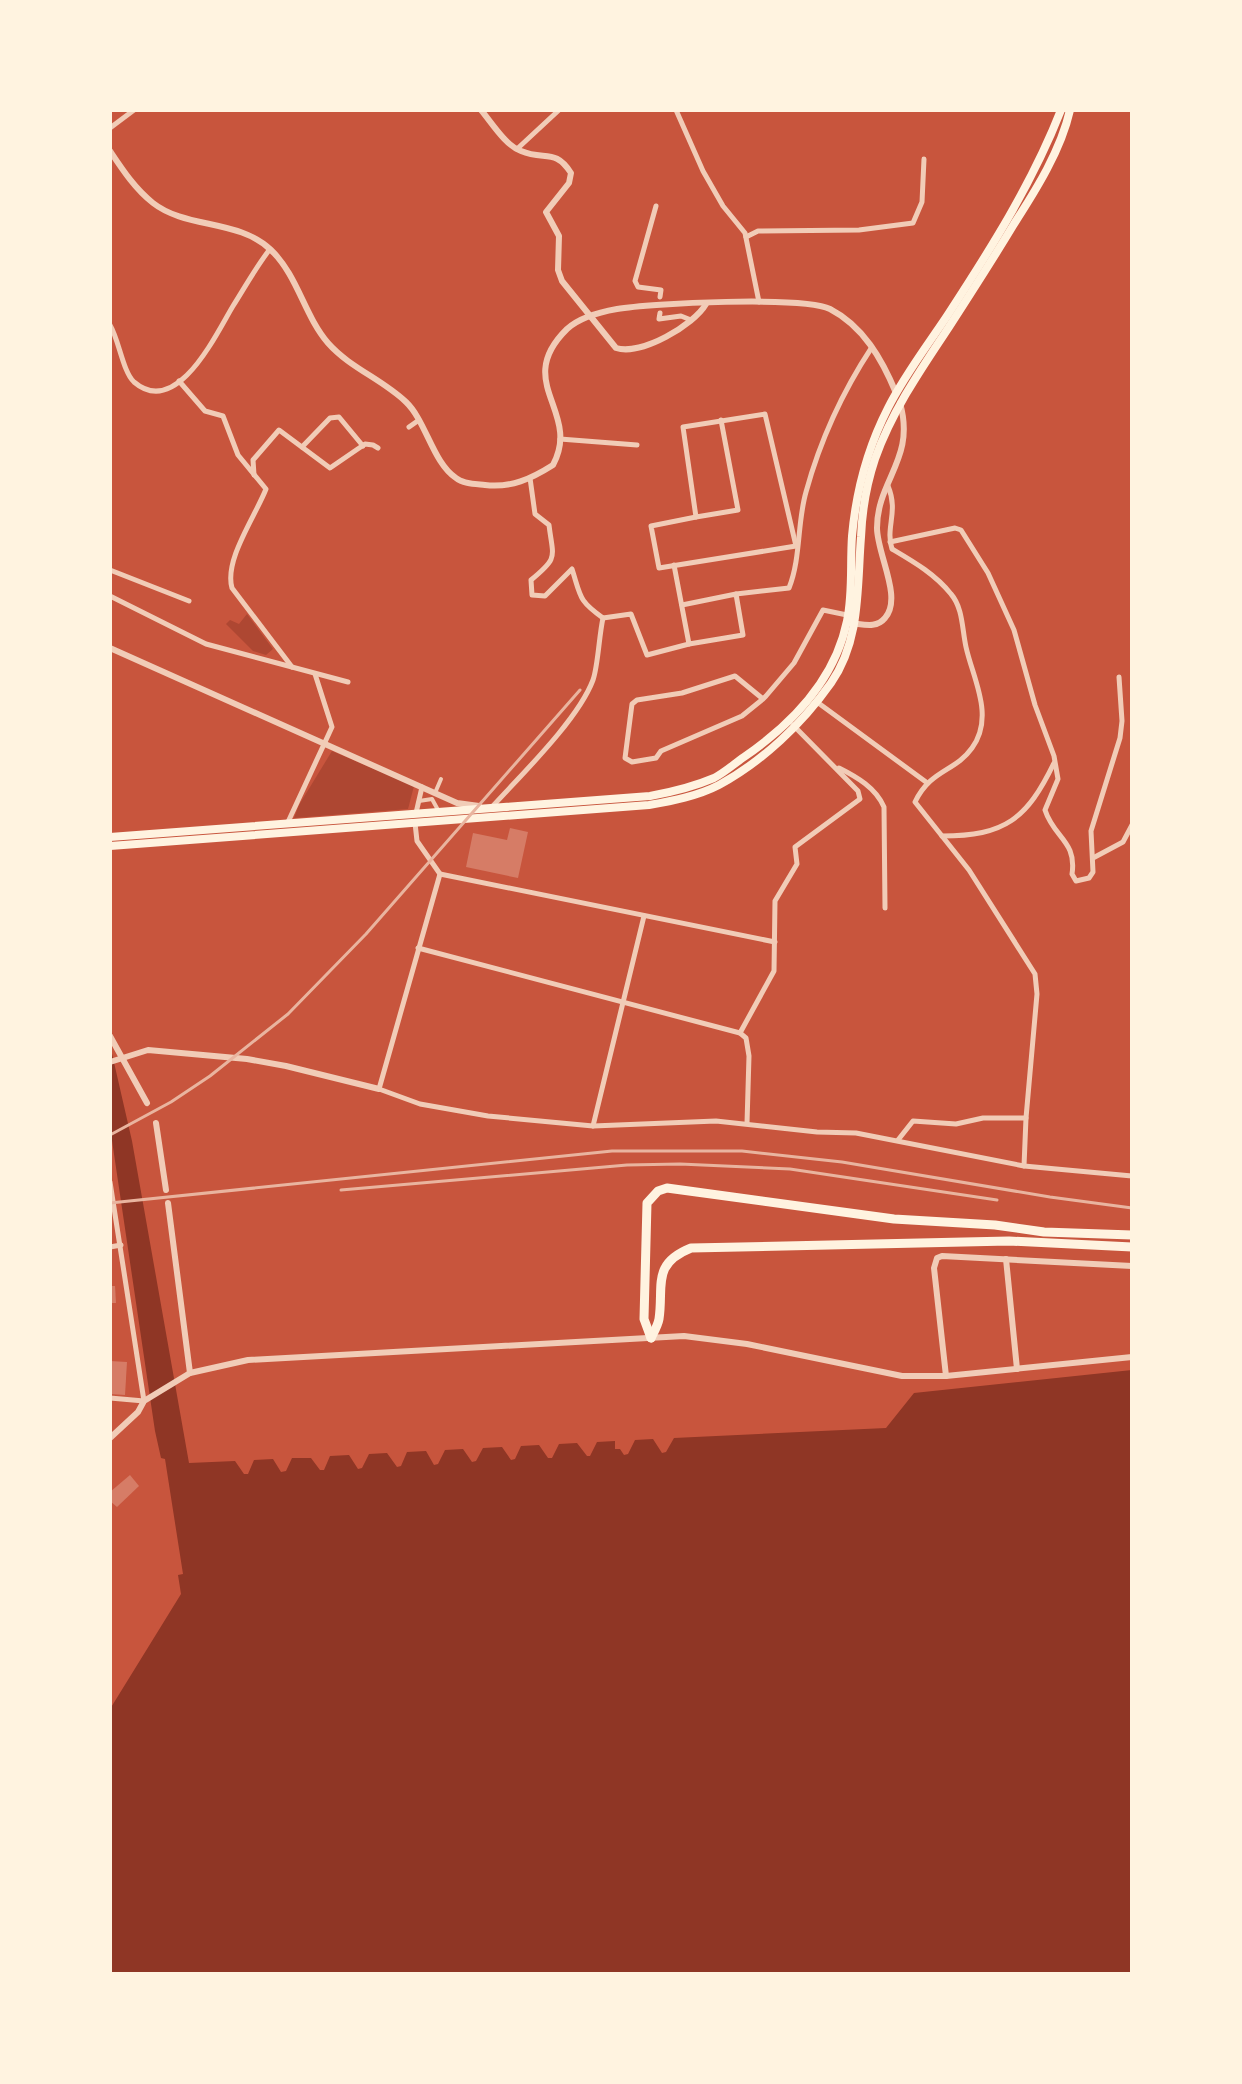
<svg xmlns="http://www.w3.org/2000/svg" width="1242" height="2084" font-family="Literata,serif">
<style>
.green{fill:#ae4732}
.water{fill:#8f3625}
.building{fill:#d67c66}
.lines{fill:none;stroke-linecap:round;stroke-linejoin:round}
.pedestrian{stroke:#f1ccb7;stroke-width:4}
.minor{stroke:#f1ccb7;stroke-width:5}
.tertiary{stroke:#f1ccb7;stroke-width:6}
.primary{stroke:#fff3e0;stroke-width:8}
.motorway{stroke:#fff3e0;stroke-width:9}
.rail{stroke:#e9b49f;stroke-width:3}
</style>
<rect width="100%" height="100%" fill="#c8553d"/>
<!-- green -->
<g class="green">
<polygon points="247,614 273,649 266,655 253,651 226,624 230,620 239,624"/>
<polygon points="332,751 414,786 408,809 294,818 299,805"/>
</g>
<!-- water -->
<polygon class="water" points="110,1045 132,1141 189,1463 235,1461 244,1474 248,1474 254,1460 273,1459 281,1472 286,1471 292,1458 311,1458 320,1470 324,1470 330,1456 349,1455 358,1469 362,1468 369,1454 387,1453 397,1467 401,1466 407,1452 426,1451 434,1465 438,1464 445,1450 463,1449 472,1462 476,1461 483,1448 502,1447 511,1460 515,1459 521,1446 539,1445 548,1458 552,1458 559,1444 577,1443 587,1456 590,1456 597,1442 615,1441 615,1449 620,1449 624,1455 628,1454 635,1440 653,1439 662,1453 666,1452 674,1438 886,1428 914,1393 1132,1370 1132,1974 110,1974 110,1709 181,1594 178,1575 183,1574 165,1459 161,1458 155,1431 110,1127"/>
<!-- building -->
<g class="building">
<polygon points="510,828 528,832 518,878 466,867 473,833 507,840"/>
<polygon points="110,1286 115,1286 116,1303 110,1303"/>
<polygon points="110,1361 127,1362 125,1395 110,1394"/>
<polygon points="130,1475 139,1486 117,1507 110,1501 110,1492"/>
</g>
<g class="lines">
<!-- pedestrian -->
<g class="pedestrian">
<polyline points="435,793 441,779"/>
<polyline points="419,801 432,799 438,810"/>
</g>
<!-- minor -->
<g class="minor">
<polyline points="676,110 703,171 723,206 745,233 759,302"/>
<polyline points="110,128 134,110"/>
<polyline points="517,149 559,110"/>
<polyline points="656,206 635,281 638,287 661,290 660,297"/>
<polyline points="746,237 758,231 859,230 913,223 922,202 924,159"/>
<polyline points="660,313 659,319 681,316 691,320"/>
<path d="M110,325C119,340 123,372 134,382C177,419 216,334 233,306C245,287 256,267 270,249"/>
<path d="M179,381L205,411L223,416L238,455L266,489C255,517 224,560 232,588L292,667"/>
<polygon points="765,414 796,546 659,568 651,526 696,517 683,427"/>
<polyline points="409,427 419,420"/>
<polyline points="560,439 637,445"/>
<polyline points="302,447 330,418 339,417 363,446"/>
<polyline points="254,475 253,460 279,430 330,468 365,444 373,445 378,448"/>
<path d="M530,478L535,514L549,525C553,558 559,557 531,580L532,595L545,596L572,569C581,597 578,600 603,618L631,614L647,655L689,644L674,565"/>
<path d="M888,486C899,512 885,527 892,549C914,562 935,574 951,594C963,608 962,629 966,647C973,679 995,716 972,748C955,772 931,769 915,802L969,870L1035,974L1037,994L1026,1118L1024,1166"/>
<polyline points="696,517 738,510 721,420"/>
<path d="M890,542L955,528L961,530L988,573L1014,630L1035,705L1054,756L1058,779L1045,810C1054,838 1077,841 1072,874L1076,881L1089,878L1093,872L1091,831L1120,738L1122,721L1119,677"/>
<polyline points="110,570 189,601"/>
<path d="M736,594L789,588C801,558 797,523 806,492C820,441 843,391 872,347"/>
<polyline points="110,596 206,644 348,682"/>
<polyline points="682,605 736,594 743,635 689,644"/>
<polyline points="763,699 735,676 682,693 637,700 632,704 625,758 632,762 656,758 661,751 742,716 763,699 766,696 794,663 823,610 847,615"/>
<polyline points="817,702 926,782"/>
<path d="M839,768C857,777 876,788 884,807L885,908"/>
<path d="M491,808C521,775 578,720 593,680C598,666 599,636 603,618"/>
<polyline points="416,813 422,787"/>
<polyline points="288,822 332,727 315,674"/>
<polyline points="415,823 417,841 440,874 379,1089 420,1104 488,1116 593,1126 716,1121 817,1132 856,1133 1024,1166 1132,1176"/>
<path d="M942,836C1005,836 1027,819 1054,763"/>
<polyline points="1093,858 1123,842 1132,825"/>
<polyline points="440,874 775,942"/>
<polyline points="418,948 740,1033 746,1038 749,1056 747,1123"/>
<polyline points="740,1033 774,971 775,901 797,864 795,847 860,799 858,791 793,725"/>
<polyline points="593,1126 644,916"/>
<polyline points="898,1140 913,1121 956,1124 983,1118 1026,1118"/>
<polyline points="110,1182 144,1401 110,1398"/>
<polyline points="110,1247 121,1245"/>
</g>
<!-- tertiary -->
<g class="tertiary">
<path d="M481,110C492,123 505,145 521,151C545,161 555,148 571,173L569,183L546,212L559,236L558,270L562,281L616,348C641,356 694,325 706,304"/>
<path d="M110,151C122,169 135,189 153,203C186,229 239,219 271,250C298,276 304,315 328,343C350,368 382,379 406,402C426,421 433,463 456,478C463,484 476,484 485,485C511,488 531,479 553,465C582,411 512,383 567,329C580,317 600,312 617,309C649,303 805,296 830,309C863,326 882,359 896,393"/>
<path d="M850,623C863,624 876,629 885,618C903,598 877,554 877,528C877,480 916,459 900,403"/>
<polyline points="110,648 457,803 479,806"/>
<polyline points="110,1036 147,1103"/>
<polyline points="110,1062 148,1050 247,1059 286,1066 379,1089"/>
<polyline points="156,1123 166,1190"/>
<polyline points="168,1203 190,1373"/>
<polyline points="1006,1259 1017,1369"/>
<polyline points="946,1376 934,1268 937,1258 942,1256 1132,1266"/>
<polyline points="110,1438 138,1412 144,1401 190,1373 248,1360 684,1336 747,1344 902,1376 946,1376 1132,1357"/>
</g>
<!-- primary -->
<g class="primary">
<path d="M110,837L650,796C672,792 693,787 714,778C724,773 734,764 744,757C792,724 835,680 847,621C853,593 850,564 852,536C856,492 868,447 888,408C904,376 927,346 947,316C990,250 1032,184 1061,110"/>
<path d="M110,846L649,805C672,801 698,796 719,785C763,761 802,724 831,683C861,640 857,587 861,537C862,512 867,483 875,459C892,411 921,369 949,327C971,293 993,259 1014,224C1036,190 1061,150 1070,110"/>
</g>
<!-- motorway -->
<g class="motorway">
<polyline points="651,1338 644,1319 647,1203 658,1191 667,1188 894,1219 995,1225 1044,1232 1132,1235"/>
<path d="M651,1338C654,1332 658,1325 659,1319C664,1286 651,1264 691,1248L1009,1241L1132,1247"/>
</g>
<!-- rail -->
<g class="rail">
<polyline points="110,1135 171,1102 210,1076 288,1014 366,934 580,690"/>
<polyline points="341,1190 627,1165 680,1164 790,1169 997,1200"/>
<polyline points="110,1203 612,1151 742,1151 842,1162 1050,1197 1132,1208"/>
</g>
</g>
<!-- border -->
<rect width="1242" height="2084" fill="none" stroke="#fff3e0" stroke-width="224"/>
</svg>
